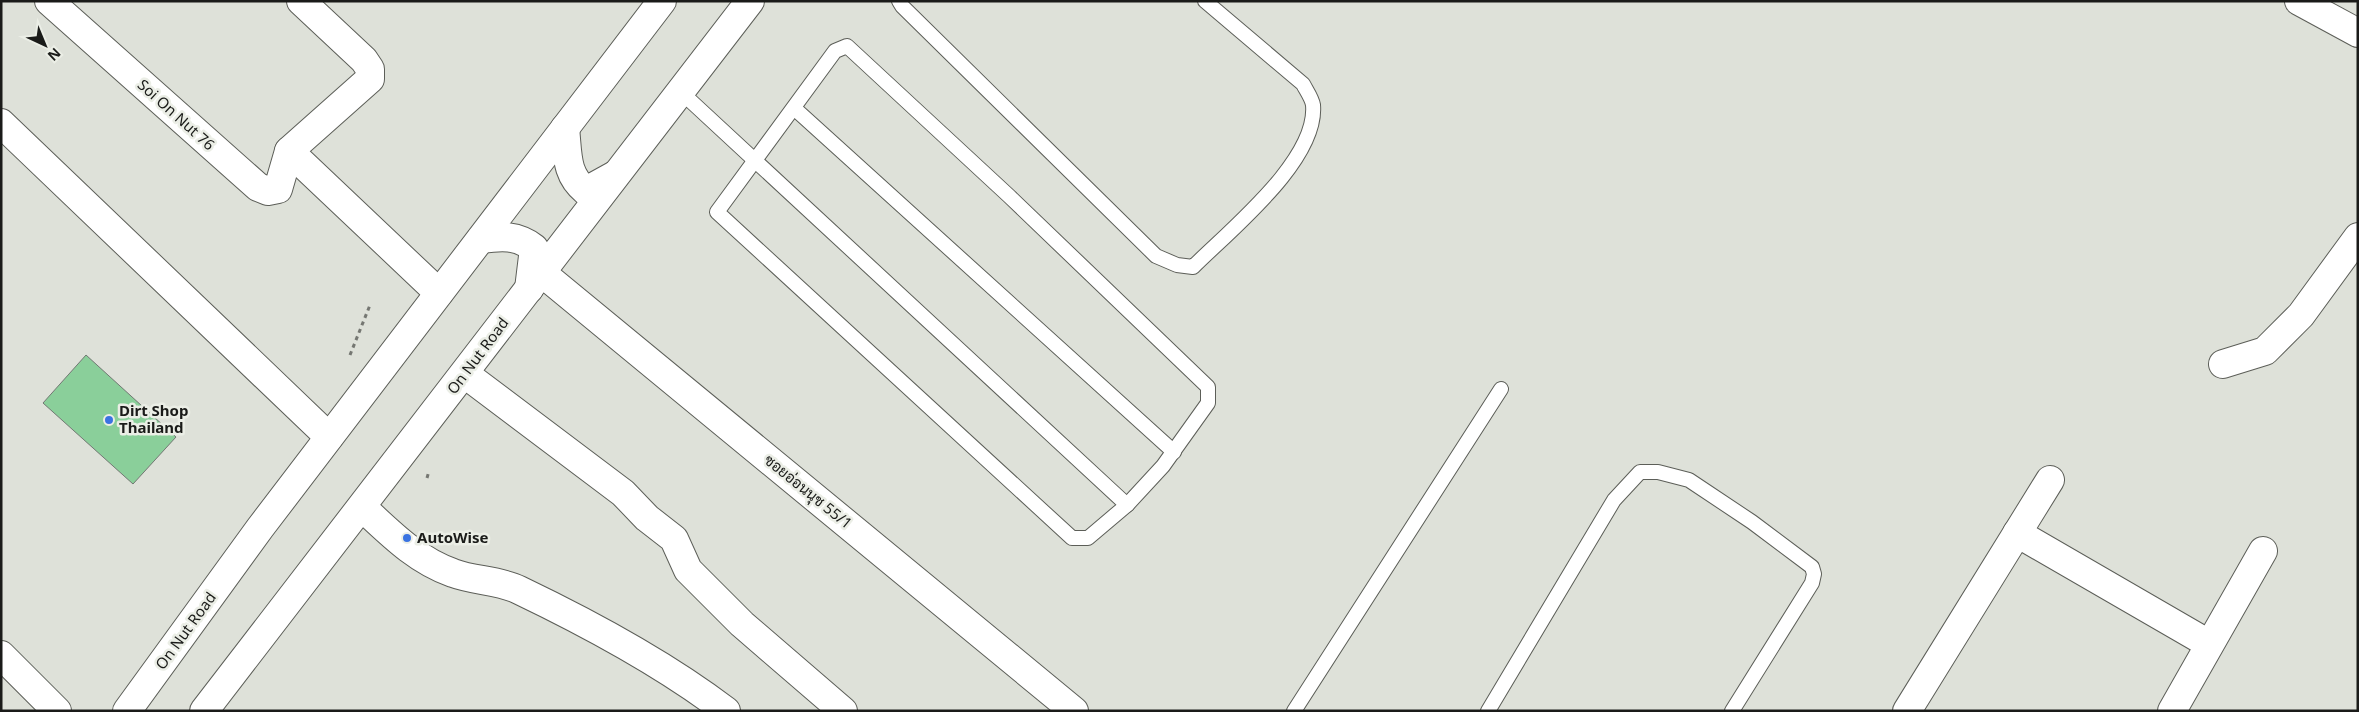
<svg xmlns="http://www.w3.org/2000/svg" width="2359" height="712" font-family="'Noto Sans',Sarabun,sans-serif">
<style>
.building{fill:#8acf9a;stroke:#727873}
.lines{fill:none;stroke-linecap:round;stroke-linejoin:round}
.service-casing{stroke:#5c5e58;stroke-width:16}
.minor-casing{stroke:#5c5e58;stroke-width:30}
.primary-casing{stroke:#5c5e58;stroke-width:30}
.path{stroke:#757772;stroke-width:3;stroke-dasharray:4 4;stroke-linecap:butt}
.service{stroke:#fff;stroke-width:14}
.minor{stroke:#fff;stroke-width:28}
.primary{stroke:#fff;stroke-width:28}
.poi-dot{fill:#3a73e2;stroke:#ebeee6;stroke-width:2}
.labels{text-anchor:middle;stroke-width:5;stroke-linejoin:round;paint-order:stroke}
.street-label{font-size:15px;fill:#1a1b19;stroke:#ebeee6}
.poi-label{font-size:15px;font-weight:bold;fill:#1a1b19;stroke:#ebeee6;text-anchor:start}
</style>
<rect width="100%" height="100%" fill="#dee1d9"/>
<!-- building -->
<polygon class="building" points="86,355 176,437 133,484 43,403"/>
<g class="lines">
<defs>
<g id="service">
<path d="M899,1L902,6L1156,256L1177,265L1193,267C1230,230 1318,160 1313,105C1312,98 1306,90 1303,84L1205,1"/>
<polygon points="847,46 1009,196 1208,387 1208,403 1163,466 1127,505 1088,538 1072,538 717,212 835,51"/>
<polyline points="681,92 1127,505"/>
<polyline points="794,108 1174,452"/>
<polyline points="1294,711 1501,389"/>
<polyline points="1488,711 1614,500 1640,472 1658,472 1689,480 1752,522 1812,567 1814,574 1812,583 1732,711"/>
</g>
<g id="minor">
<polyline points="49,1 258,187 268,191 278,189 289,151 370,79 370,69 364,60 301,1"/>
<polyline points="2299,1 2358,33"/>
<polyline points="1,123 329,437"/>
<polyline points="289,151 439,293"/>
<polyline points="542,273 1074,711"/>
<polyline points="2223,364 2265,351 2301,315 2358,237"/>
<polyline points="465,374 623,493 647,518 674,539 688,570 742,624 843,711"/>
<path d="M362,507C390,533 416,560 453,573C474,581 499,580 519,590C590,624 663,663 726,711"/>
<polyline points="2017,533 2209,644"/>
<polyline points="1,655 57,711"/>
<polyline points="1907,711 2050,480"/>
<polyline points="2172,711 2263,551"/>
</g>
<g id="primary">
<path d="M565,128C568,154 565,174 586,191L615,175"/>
<path d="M481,239C502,236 517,235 534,248L529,289"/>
<polyline points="127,711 260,528 662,1"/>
<polyline points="204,711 750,1"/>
</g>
</defs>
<!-- service casing -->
<use href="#service" class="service-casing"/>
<!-- minor casing -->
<use href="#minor" class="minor-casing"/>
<!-- primary casing -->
<use href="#primary" class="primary-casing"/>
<!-- path -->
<g class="path">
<polyline points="350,355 370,305"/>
<polyline points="427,478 429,471"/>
</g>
<!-- service -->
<use href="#service" class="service"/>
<!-- minor -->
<use href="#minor" class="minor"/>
<!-- primary -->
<use href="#primary" class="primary"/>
</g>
<!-- markers -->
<g class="poi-dot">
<circle cx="109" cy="420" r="5"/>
<circle cx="407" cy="538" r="5"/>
</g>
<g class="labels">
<!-- street labels -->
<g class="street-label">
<text transform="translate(176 115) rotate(42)" y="5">Soi On Nut 76</text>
<text transform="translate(478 356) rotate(-53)" y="5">On Nut Road</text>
<text transform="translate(808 492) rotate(39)" y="5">ซอยอ่อนนุช 55/1</text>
<text transform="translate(186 631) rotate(-54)" y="5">On Nut Road</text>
</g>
<!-- poi labels -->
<g class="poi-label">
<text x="119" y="416">Dirt Shop<tspan x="119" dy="17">Thailand</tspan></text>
<text x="417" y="543">AutoWise</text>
</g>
</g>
<!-- border -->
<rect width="2359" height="712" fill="none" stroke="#1a1b19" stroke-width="5"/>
<!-- north arrow -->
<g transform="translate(45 45) rotate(136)" stroke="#ebeee6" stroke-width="4" paint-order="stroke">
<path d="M0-4L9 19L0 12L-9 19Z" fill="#1a1b19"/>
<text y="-8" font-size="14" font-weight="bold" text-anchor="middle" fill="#1a1b19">N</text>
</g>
</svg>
